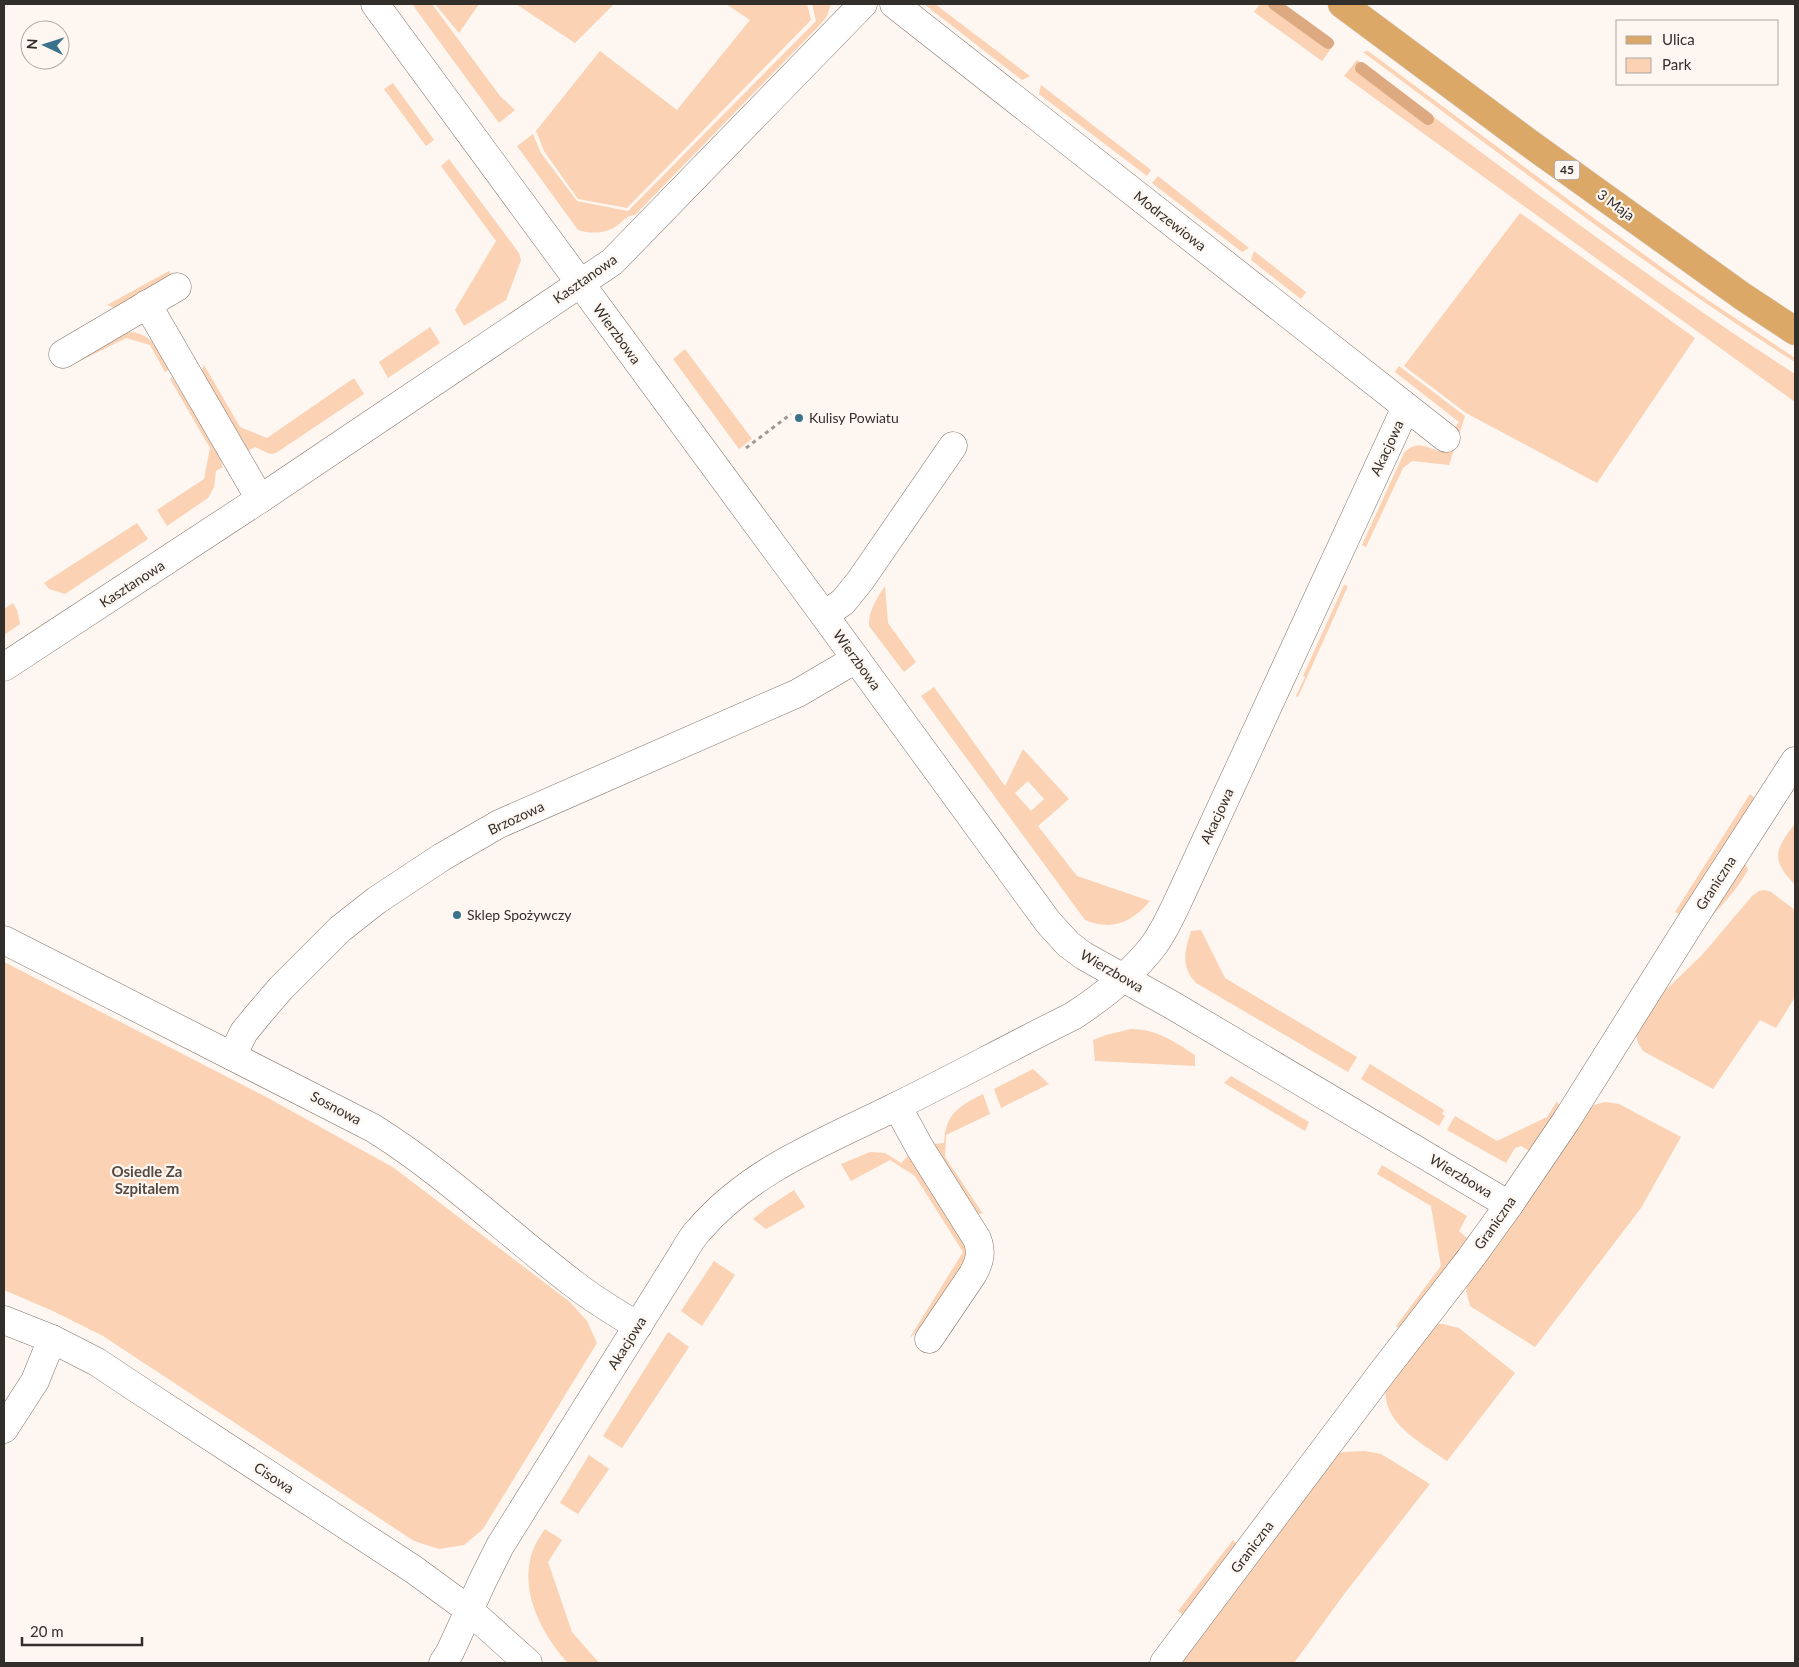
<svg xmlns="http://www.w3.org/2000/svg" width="1799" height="1667" font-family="Lato,sans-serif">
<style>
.green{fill:#fbd2b3;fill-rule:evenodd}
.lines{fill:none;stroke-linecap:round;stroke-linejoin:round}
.stream{stroke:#dca980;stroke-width:12}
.minor-casing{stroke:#80756d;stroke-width:29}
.major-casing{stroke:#d6d5d4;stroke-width:29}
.path{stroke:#9e9893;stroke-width:3;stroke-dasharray:4 4;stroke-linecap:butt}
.minor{stroke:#fff;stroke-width:28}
.major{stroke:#dca867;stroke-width:28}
.poi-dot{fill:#3a728c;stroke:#fef6f1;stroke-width:2}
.labels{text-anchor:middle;stroke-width:4.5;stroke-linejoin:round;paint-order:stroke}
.shield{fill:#fef6f1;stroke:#6f6a66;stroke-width:1}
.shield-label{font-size:12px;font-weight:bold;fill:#322e2a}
.street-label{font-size:14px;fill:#322e2a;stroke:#fef6f1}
.poi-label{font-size:14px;fill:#322e2a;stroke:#fef6f1;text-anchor:start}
.neighbourhood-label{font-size:15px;font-weight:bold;fill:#544a42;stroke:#fef6f1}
</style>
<rect width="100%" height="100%" fill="#fef6f1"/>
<!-- green -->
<g class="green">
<polygon points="412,4 432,4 500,96 515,110 499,123"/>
<polygon points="435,4 479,4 459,33"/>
<polygon points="516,4 614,4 575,43"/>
<polygon points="726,4 807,4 811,20 627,208 578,199 544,151 536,131 600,51 677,110 750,20"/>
<path d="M812,4H831L827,16L820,25L635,215C626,216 625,219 618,225C606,234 591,234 578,230L517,146L533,134L541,153L577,201L628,211L816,21Z"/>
<polygon points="924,4 935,4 1030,76 1022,80"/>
<polygon points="1260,4 1282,4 1335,43 1322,61 1254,12"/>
<path d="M1368,51L1581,209L1693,290L1795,358V362C1645,267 1505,157 1363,52Z"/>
<path d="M1357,60C1502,167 1644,277 1795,374V402L1344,76Z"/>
<polygon points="393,83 434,140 426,146 384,89"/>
<polygon points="1041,85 1151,170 1147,176 1039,94"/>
<polygon points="449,159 519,253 521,260 506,300 464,326 455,310 496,241 441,166"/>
<polygon points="1158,176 1249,248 1242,252 1152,183"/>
<polygon points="1520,213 1695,338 1597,483 1466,413 1404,366"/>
<polygon points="1254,251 1306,292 1301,299 1251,260"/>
<polygon points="169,271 172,276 118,309 107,305"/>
<polygon points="430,327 440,343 388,378 379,362"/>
<path d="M131,332C153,334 159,352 170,369L165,372L150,345L126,338L64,369L62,366L122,334Z"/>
<polygon points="685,349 752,439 739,449 673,359"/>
<polygon points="204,365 240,427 267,438 354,378 364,394 276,453 270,454 255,447 247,451 200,373"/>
<path d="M1399,366L1465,416L1449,465L1412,461L1403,468L1366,547L1362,545L1404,453C1415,441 1425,446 1438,451L1459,422L1395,372Z"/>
<polygon points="172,377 218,452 223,467 216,471 214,487 208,498 167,526 157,510 204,479 210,448 170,379"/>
<polygon points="137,523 148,539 65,594 49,589 44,583"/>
<polygon points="1344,585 1348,586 1298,697 1296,696 1305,677 1303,676"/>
<path d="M885,586L888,623L916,662L904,672L869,626C868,611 877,598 885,586Z"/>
<polygon points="13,603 17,610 20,624 4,635 4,609"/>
<path d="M934,687L1005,786L1023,749L1069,799L1038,826L1077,876L1150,901C1131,923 1112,931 1085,920L921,696ZM1028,781L1044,799L1031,811L1015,793Z"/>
<polygon points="1750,794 1757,800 1682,916 1675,912"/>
<path d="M1795,824V885C1771,860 1774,850 1795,824Z"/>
<path d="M1741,863L1746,865L1748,870C1736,891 1720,908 1703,925Z"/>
<polygon points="1765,890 1771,892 1795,910 1795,997 1776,1028 1760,1020 1713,1089 1643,1051 1638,1043 1636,1035 1652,1003 1702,955 1752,896 1759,891"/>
<path d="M1201,930L1225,978L1357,1057L1348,1072L1196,983C1180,966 1185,950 1191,931Z"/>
<polygon points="4,962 268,1098 394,1168 570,1302 587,1321 597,1343 483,1529 464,1545 439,1549 414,1541 103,1336 53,1311 4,1290"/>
<path d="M1131,1029C1157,1029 1175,1042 1195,1055V1066L1095,1061L1093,1040L1106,1035Z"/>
<polygon points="1370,1064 1444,1110 1442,1114 1445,1116 1439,1126 1361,1079"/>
<polygon points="1033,1069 1049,1084 1001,1108 994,1089"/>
<polygon points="1231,1076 1309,1122 1305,1131 1224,1083"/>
<path d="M983,1094L990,1114L946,1135L945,1157L983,1214L974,1213L935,1148L934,1144L944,1143C946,1113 958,1107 983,1094Z"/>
<polygon points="1557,1101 1561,1109 1531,1152 1521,1146 1515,1148 1506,1163 1447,1130 1455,1116 1497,1141 1547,1117"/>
<polygon points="1605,1102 1619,1104 1681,1137 1641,1208 1535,1347 1470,1306 1466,1291 1468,1277 1588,1110 1594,1105"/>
<polygon points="870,1152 885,1153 901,1163 908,1156 967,1246 969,1256 916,1332 909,1339 963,1252 915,1176 890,1160 851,1181 841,1164"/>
<polygon points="1382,1165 1467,1216 1459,1231 1470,1241 1402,1330 1396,1326 1441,1266 1431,1206 1377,1174"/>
<polygon points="794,1190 805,1207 766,1229 753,1219 768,1207"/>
<polygon points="714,1261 735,1275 702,1326 681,1311"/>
<path d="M1436,1324H1443L1459,1328L1515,1373L1447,1461C1421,1442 1380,1423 1386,1384Z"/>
<polygon points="668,1332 689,1347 622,1448 603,1436"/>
<polygon points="1365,1451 1381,1454 1430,1484 1345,1593 1294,1663 1177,1663 1334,1455 1343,1452"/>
<polygon points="589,1455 609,1469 578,1514 560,1503"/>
<path d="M545,1529L562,1540L548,1562L572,1632L599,1663H568C544,1637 522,1597 530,1560C532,1549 538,1539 545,1529Z"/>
<polygon points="1233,1540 1239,1546 1186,1618 1178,1611"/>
</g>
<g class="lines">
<!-- stream -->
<g class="stream">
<polyline points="1274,4 1328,43"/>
<polyline points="1361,68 1428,119"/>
</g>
<defs>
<g id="minor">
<polyline points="375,4 824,615 1048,922 1068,944 1084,956 1172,1005 1509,1205"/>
<polyline points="894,4 1446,438"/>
<polyline points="147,304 260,499"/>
<polyline points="63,354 177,287"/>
<polyline points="824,615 843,602 860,581 953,446"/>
<polyline points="4,667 260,499 612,262 863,4"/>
<path d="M4,940L373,1128C445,1173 507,1233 574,1284C594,1300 616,1313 638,1326"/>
<polyline points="232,1056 244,1032 257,1016 281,988 340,929 377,900 442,857 499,824 798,693 856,659"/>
<path d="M897,1106L920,1148L977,1239C982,1252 980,1261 973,1274L929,1339"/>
<polyline points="4,1320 52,1339 97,1362 133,1386 413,1569 469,1610 528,1663"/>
<polyline points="4,1429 35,1381 52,1339"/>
<path d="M443,1663L450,1652L483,1580L500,1546L682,1255C687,1246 692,1237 699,1230C751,1169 827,1141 897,1106C956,1077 1014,1045 1073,1016C1102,997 1132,974 1154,945C1164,931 1171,916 1178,901L1406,407"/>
<polyline points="1164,1663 1384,1370 1470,1259 1509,1205 1566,1121 1691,922 1795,761"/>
</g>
<polyline id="major" points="1342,4 1529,143 1742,296 1795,331"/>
</defs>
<!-- minor casing -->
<use href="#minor" class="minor-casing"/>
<!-- major casing -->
<use href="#major" class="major-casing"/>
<!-- path -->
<polyline class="path" points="746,448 791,414"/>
<!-- minor -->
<use href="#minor" class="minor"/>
<!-- major -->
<use href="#major" class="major"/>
</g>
<!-- markers -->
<g class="poi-dot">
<circle cx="799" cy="418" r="5"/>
<circle cx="457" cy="915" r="5"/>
</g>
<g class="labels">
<!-- shield labels -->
<rect class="shield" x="1554.5" y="160.5" width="25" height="19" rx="4"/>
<g class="shield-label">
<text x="1567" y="174">45</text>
</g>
<!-- street labels -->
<g class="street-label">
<text transform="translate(1616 205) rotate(36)" y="5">3 Maja</text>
<text transform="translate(1170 221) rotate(38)" y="5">Modrzewiowa</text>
<text transform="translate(585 279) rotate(-35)" y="5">Kasztanowa</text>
<text transform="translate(617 334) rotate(54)" y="5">Wierzbowa</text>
<text transform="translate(1387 448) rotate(-65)" y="5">Akacjowa</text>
<text transform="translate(132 584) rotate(-33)" y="5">Kasztanowa</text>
<text transform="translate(857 660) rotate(54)" y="5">Wierzbowa</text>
<text transform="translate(1217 816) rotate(-65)" y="5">Akacjowa</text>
<text transform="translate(516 818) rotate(-25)" y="5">Brzozowa</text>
<text transform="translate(1716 883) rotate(-57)" y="5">Graniczna</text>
<text transform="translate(1112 971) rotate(30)" y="5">Wierzbowa</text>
<text transform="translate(336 1108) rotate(28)" y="5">Sosnowa</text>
<text transform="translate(1461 1176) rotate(31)" y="5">Wierzbowa</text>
<text transform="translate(1495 1223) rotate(-55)" y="5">Graniczna</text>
<text transform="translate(627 1343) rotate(-58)" y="5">Akacjowa</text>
<text transform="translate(274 1478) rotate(33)" y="5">Cisowa</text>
<text transform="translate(1252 1547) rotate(-53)" y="5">Graniczna</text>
</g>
<!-- poi labels -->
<g class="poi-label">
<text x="809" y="423">Kulisy Powiatu</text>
<text x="467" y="920">Sklep Spożywczy</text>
</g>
<!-- neighbourhood labels -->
<g class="neighbourhood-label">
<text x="147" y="1177">Osiedle Za<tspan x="147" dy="17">Szpitalem</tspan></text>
</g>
</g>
<!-- border -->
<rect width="1799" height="1667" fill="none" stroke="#322e2a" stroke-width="10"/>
<!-- legend -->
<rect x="1616" y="20" width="162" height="65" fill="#fef6f1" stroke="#aca6a1"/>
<rect x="1626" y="36" width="25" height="8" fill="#dca867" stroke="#aca6a1"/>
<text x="1662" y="45" font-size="15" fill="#322e2a">Ulica</text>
<rect x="1626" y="58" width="25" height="15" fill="#fbd2b3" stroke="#aca6a1"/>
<text x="1662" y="70" font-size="15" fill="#322e2a">Park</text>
<!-- north arrow -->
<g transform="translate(45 45) rotate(274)"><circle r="24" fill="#fef6f1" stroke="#aca6a1"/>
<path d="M0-4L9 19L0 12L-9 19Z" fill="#3a728c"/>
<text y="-8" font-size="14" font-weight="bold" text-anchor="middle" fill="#322e2a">N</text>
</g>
<!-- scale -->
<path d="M22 1637v8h120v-8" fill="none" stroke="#322e2a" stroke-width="2.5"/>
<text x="30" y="1637" font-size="15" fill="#322e2a" stroke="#fef6f1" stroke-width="4" paint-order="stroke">20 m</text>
</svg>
